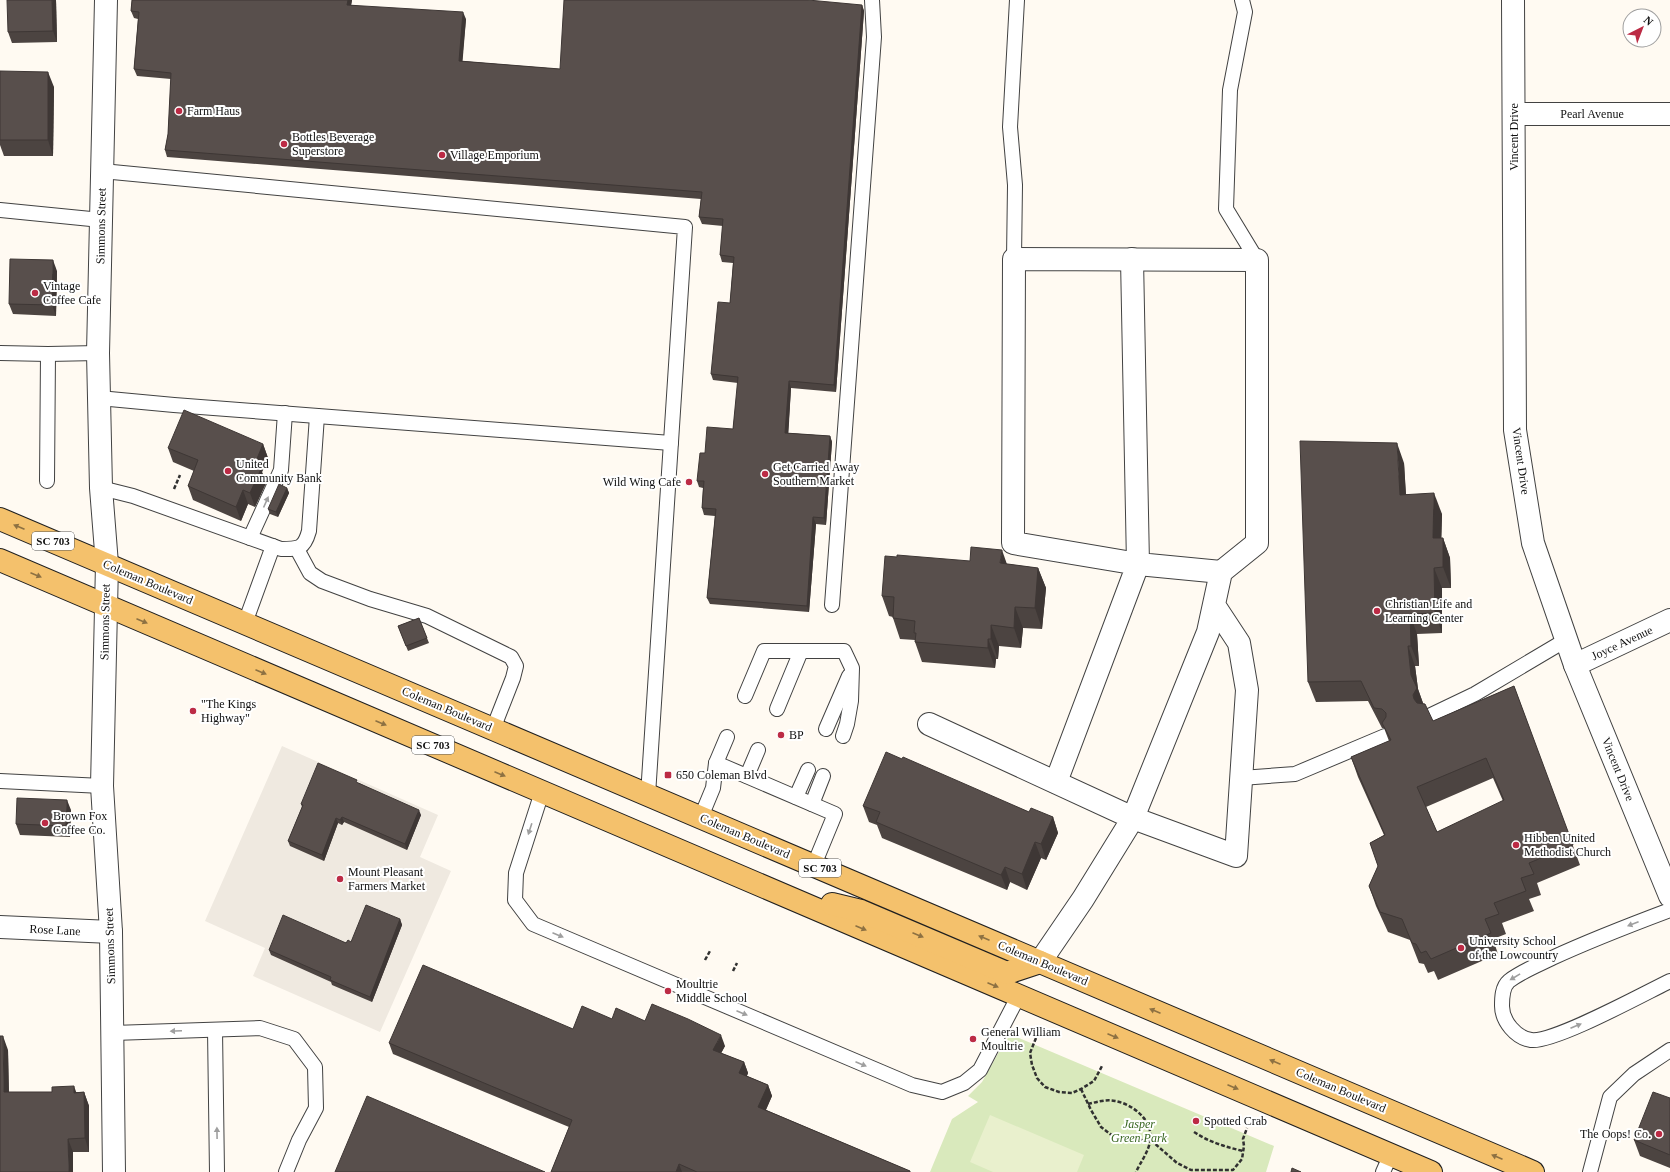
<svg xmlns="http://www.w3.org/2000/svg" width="1670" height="1172" font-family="Georgia,serif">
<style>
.green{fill:#d9e9bc}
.pitch{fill:#e9f0cd}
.plaza{fill:#efe9e0}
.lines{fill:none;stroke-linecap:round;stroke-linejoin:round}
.lane-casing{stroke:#424242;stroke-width:16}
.street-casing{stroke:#424242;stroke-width:24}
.primary-casing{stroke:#202020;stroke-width:24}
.path{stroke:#313131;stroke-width:2.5;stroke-dasharray:4 2;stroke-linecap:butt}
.lane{stroke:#fff;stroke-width:14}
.street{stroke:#fff;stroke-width:22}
.primary{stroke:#f4c16c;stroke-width:22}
.wall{fill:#4c4441;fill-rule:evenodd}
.shaded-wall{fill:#3e3735}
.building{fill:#584f4c;stroke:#3e3735;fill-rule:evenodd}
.oneway{fill:#9f9f9f}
.oneway2{fill:#8d7142}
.poi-dot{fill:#bc2b45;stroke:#fff;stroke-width:1.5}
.labels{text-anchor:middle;stroke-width:4;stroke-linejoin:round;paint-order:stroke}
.shield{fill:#fff;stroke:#575757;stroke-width:1}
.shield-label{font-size:11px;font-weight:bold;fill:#0f0f0f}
.poi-label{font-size:12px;fill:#0f0f0f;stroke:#fff;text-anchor:start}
.street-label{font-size:12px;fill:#0f0f0f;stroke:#fff}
.park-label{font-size:12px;font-style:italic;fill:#386621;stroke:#fff}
</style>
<rect width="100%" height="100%" fill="#fffaf2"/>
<!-- green -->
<polygon class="green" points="1014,1036 1274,1146 1266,1172 930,1172 952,1119 978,1102 968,1096 982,1082 1004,1043 1008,1038"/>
<!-- pitch -->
<polygon class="pitch" points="990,1115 1084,1155 1077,1172 993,1172 970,1162"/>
<!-- plaza -->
<polygon class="plaza" points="282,746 438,815 420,857 451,871 380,1032 253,976 265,948 205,921"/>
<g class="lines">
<defs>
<g id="lane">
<polyline points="1242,0 1245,12 1230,90 1226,209 1257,260"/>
<polyline points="102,171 685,227 648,795"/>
<polyline points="0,210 101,220"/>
<polyline points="1014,259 1015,185 1010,127 1017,0"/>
<polyline points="0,353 48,354 98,353"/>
<polyline points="99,398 174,405 671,443"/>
<polyline points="47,481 48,354"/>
<path d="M101,488L133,496L281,549C299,549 304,549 309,531L317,416"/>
<polyline points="250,538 281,470 285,413"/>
<polyline points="297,549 310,573 322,581 370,599 427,616 511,657 516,666 513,678 493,729"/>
<polyline points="832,605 874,37 872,0"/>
<polyline points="245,623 273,546"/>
<polyline points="745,696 764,651 844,651 852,668 851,701 847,724 843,736"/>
<polyline points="777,709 801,651"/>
<polyline points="1429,716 1475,694 1566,640"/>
<polyline points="826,729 849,676"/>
<polyline points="716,763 727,737"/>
<polyline points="747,776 758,750"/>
<polyline points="1241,778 1295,774 1385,736"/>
<polyline points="0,781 102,786"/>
<polyline points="542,792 516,873 515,900 533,924 912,1085 942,1092 964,1083 980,1070 1019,995"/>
<polyline points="796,797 808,770"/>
<polyline points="812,804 823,776"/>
<polyline points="701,817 713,788 716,763 835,814 814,865"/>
<path d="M1670,910C1630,925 1591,940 1552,958C1538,965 1522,971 1509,981C1502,987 1502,998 1502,1006C1502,1021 1516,1038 1531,1040C1554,1043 1645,993 1670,981"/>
<polyline points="215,1030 217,1172"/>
<polyline points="113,1033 260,1028 294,1039 315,1067 316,1108 299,1140 286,1172"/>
<polyline points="1383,1172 1391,1154"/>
<polyline points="1590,1172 1610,1097 1634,1074 1670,1050"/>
</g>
<g id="street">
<polyline points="106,0 98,353 101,488 107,564 102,786 111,932 114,1172"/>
<polyline points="1513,0 1515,430 1533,543 1575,665 1670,896"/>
<polyline points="1514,114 1670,114"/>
<polyline points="1132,259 1138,564 1221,572"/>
<polyline points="1575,665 1670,620"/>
<polyline points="929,724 1133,818 1083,899 1040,962"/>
<polyline points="1056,782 1138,564 1013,543 1014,259 1257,260 1257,543 1221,572 1208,632 1133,818 1236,856 1247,690 1239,643 1214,605"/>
<polyline points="0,927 111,932"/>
</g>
<g id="primary">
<polyline points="0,519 1533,1172"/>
<polyline points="0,560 1431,1172"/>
<polyline points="832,904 861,911 1007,973 1040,962"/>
</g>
</defs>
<!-- lane casing -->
<use href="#lane" class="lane-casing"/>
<!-- street casing -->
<use href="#street" class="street-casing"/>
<!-- primary casing -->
<use href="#primary" class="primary-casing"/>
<!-- path -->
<g class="path">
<polyline points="174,489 180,475"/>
<polyline points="705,960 710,951"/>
<polyline points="733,971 737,963"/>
<polyline points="1036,1038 1030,1053 1032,1065 1037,1078 1045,1087 1059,1092 1072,1093 1081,1089 1094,1081 1102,1066"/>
<polyline points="1081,1089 1091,1110 1101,1127 1110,1134 1123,1139 1136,1139 1153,1142 1177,1163 1191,1170 1233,1170 1242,1159 1244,1146 1243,1139 1247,1128"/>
<path d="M1088,1104C1097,1102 1106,1099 1115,1101C1133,1104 1154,1121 1150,1141C1149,1151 1140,1163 1136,1172"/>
<path d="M1194,1132C1209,1142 1226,1147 1243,1151"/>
</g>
<!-- lane -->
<use href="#lane" class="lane"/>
<!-- street -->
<use href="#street" class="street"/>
<!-- primary -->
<use href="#primary" class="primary"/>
</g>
<!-- wall -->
<g class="wall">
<polygon points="56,0 57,42 12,43 8,32"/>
<polygon points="132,0 352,0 351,5 466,19 462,61 560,69 862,5 864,11 836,392 791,388 788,433 830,436 832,442 826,525 816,524 809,612 710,604 707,598 715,516 704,515 702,508 703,488 699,487 697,481 705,453 733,429 738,383 713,380 711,374 730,303 733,263 722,262 720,255 723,226 702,224 699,217 701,199 167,157 165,150 168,134 171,79 137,76 134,69 138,19 134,18 131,11"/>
<polygon points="0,71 54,87 53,156 4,156 0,145"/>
<polygon points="57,271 56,316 13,314 9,304"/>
<polygon points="263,444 268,458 262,472 266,483 255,507 248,504 241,521 193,500 188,486 194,471 173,462 168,448"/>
<path d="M1404,463L1406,494L1442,514L1441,538H1443L1450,558L1451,588H1442V633L1417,634L1419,666H1415L1418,689L1423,703L1433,721L1514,686L1580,865L1537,883L1541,895L1529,899L1534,911L1502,923L1506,934L1493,939L1498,954L1438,980L1434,971L1428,973L1424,964L1419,963L1410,940L1388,932L1376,906L1369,886L1378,866L1370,843L1384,835L1358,777L1351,757L1389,741L1384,728H1382L1368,701L1316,702L1308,682ZM1493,778L1503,801L1437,832L1426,807Z"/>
<polygon points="287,488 289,493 278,517 270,514 268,509"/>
<polygon points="1007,564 1038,568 1046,588 1042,629 1023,628 1021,648 999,646 998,659 996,659 995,668 922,662 915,642 915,640 900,639 893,618 893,617 889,616 882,596"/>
<polygon points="419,618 429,643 408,651 398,626"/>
<polygon points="902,759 1029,812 1053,817 1058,833 1046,860 1041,858 1027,890 1010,882 1007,890 882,838 877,825 869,822 863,806"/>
<polygon points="359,783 421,815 407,850 344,822 342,825 338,823 324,861 290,846 288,841 302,807 301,804"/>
<polygon points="71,810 70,837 20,835 16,824"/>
<polygon points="400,919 402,925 372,1002 332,985 331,982 271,955 269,950 351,942"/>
<polygon points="612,1019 725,1046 721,1053 744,1062 748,1073 747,1076 768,1085 772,1096 766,1110 910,1171 910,1172 551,1172 569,1127 393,1054 389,1043 573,1029"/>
<polygon points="8,1050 9,1092 84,1092 89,1106 89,1152 73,1152 0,1172"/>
<polygon points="1670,1098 1670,1168 1640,1156 1634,1140"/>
</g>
<!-- shaded-wall -->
<g class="shaded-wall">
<polygon points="52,0 56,0 57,42 53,31"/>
<polygon points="348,0 352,0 350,12 347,5"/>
<polygon points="862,5 864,11 836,392 834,385"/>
<polygon points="463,12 466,19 462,68 459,61"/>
<polygon points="48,72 54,87 53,156 48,140"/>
<polygon points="53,260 57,271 56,316 52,305"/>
<polygon points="789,381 791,388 788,440 785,433"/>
<polygon points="830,436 832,442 826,525 824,518"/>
<polygon points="1397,443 1404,463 1407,515 1400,495"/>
<polygon points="263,444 268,458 262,472 266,483 255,507 250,493 254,466"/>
<polygon points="287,488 289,493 278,517 276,512"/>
<polygon points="243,490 248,504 241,521 236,507"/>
<polygon points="1434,493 1442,514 1441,559 1433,538"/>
<polygon points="813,517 816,524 809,612 807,606"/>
<polygon points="1443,538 1450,558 1451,588 1443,567"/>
<polygon points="1002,550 1009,570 1000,563"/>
<polygon points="1038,568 1046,588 1042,629 1035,608"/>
<polygon points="1434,568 1442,588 1442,633 1435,613"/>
<polygon points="1015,607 1023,628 1021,648 1014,628"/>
<polygon points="1410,614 1417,634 1419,666 1411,646"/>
<polygon points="991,625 999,646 998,659 991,639"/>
<polygon points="988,639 996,659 995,668 988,648"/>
<polygon points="1408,646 1415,666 1418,689 1425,709 1421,715 1414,699"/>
<polygon points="67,800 71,810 70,837 66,826"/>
<polygon points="419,810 421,815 407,850 405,844"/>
<polygon points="342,817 344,822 342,825 340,820"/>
<polygon points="1053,817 1058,833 1046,860 1041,844"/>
<polygon points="336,818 338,823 324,861 322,855"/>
<polygon points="1035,842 1041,858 1027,890 1022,874"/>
<polygon points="1005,867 1010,882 1007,890 1001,875"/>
<polygon points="400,919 402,925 372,1002 370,997"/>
<polygon points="721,1035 725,1046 717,1061 713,1050"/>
<polygon points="3,1036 8,1050 9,1105 4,1092"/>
<polygon points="744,1062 748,1073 743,1084 739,1073"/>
<polygon points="768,1085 772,1096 762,1118 758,1107"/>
<polygon points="74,1086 79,1100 74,1093"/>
<polygon points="84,1092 89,1106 89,1152 85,1138"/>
<polygon points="68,1139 73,1152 73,1172 69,1172"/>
<polygon points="679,1164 682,1172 676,1172"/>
</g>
<!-- building -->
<g class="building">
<polygon points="7,0 52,0 53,31 8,32"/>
<polygon points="132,0 348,0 347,5 463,12 459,61 560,69 564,0 808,0 862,5 834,385 789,381 785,433 830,436 824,518 813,517 807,606 707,598 716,509 702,508 704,481 697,481 700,453 705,453 707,427 733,429 738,377 711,374 718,302 730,303 734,257 720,255 723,219 699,217 702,192 165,150 168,134 171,73 134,69 139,12 131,11"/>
<polygon points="0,71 48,72 48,140 0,140"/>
<polygon points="10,259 53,260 52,305 9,304"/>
<polygon points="184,410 263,444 254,466 261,469 250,493 243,490 236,507 188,486 198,460 168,448"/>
<path d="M1300,441L1397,443L1400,495L1434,493L1433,538H1443V567L1434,568L1435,613L1410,614L1411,646H1408L1411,675L1417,688L1413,695L1414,699L1417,703L1425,704L1433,721L1514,686L1573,845L1529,863L1534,874L1521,878L1526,891L1494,903L1499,914L1485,919L1491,933L1431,959L1426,951L1421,953L1416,944L1412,943L1402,919L1380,912L1369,886L1378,866L1370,843L1385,835L1351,757L1391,740L1382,723L1386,717V713L1382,709L1374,708L1361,681L1308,682ZM1486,758L1504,800L1437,832L1417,787Z"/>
<polygon points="279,484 287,488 276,512 268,509"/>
<polygon points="971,547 1002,550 1000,563 1038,568 1035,608 1015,607 1014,628 991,625 991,639 988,639 988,648 915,642 916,633 914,633 915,621 893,618 894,597 882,596 885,556 897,557 897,555 970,561"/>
<polygon points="419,618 427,638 406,646 398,626"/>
<polygon points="886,752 902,759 903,757 1029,812 1031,808 1053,817 1041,844 1035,842 1022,874 1005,867 1001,875 876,822 880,812 863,806"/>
<polygon points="318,763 357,780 356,782 419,810 405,844 342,817 340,820 336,818 322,855 288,841 303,805 301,804"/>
<polygon points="17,798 67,800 66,826 16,824"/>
<polygon points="366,905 400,919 370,997 330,980 331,977 269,950 283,915 346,943 348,940 351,942"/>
<polygon points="423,965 573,1029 582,1006 612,1019 616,1008 645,1021 652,1004 688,1019 721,1035 713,1050 744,1062 739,1073 768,1085 758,1107 910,1171 910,1172 697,1172 679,1164 676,1172 551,1172 572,1120 389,1043"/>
<polygon points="0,1036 3,1036 4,1092 52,1092 52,1087 74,1086 74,1093 84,1092 85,1138 68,1139 69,1172 0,1172"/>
<polygon points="1653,1092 1670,1098 1670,1155 1634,1140"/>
<polygon points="367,1096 545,1172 335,1172"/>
<polygon points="1292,1168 1301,1172 1291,1172"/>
</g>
<!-- one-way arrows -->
<defs><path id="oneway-solid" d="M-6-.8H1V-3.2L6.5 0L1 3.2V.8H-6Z"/></defs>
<g class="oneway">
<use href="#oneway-solid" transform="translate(266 502) rotate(-66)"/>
<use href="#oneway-solid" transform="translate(530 829) rotate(108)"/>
<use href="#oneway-solid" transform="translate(1633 924) rotate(159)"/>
<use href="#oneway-solid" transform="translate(558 935) rotate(23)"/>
<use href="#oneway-solid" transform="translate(1515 977) rotate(149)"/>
<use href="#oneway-solid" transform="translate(742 1013) rotate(23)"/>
<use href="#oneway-solid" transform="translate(1576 1026) rotate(-23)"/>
<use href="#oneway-solid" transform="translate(176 1031) rotate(178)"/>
<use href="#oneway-solid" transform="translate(861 1064) rotate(23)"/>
<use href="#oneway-solid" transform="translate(217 1133) rotate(-91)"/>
</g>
<g class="oneway2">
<use href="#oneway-solid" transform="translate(19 527) rotate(-157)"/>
<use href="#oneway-solid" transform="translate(36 575) rotate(23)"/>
<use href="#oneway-solid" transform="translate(142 621) rotate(23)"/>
<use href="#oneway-solid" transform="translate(261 672) rotate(23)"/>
<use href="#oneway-solid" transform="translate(381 723) rotate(23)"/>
<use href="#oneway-solid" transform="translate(500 774) rotate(23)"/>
<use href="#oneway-solid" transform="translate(861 928) rotate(23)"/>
<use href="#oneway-solid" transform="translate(918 935) rotate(23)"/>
<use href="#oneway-solid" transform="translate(984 938) rotate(-157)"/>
<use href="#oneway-solid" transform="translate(993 985) rotate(23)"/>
<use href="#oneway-solid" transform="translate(1155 1011) rotate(-157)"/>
<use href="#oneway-solid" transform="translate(1113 1036) rotate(23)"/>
<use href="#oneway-solid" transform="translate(1275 1062) rotate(-157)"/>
<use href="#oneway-solid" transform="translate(1233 1087) rotate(23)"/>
<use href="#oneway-solid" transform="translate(1497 1157) rotate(-157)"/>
</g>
<!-- markers -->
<g class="poi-dot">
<circle cx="179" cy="111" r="4"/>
<circle cx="284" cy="144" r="4"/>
<circle cx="442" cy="155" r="4"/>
<circle cx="35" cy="293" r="4"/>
<circle cx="228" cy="471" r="4"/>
<circle cx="765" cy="474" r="4"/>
<circle cx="689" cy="482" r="4"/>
<circle cx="1377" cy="611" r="4"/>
<circle cx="193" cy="711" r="4"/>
<circle cx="781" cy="735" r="4"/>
<rect x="664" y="771" width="8" height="8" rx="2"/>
<circle cx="45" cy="823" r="4"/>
<circle cx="1516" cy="845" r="4"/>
<circle cx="340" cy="879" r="4"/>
<circle cx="1461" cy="948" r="4"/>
<circle cx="668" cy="991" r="4"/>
<circle cx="973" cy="1039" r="4"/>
<circle cx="1196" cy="1121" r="4"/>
<circle cx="1659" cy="1134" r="4"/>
</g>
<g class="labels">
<!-- shield labels -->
<g class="shield">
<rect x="32" y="532" width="42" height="18" rx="3"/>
<rect x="412" y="736" width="42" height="18" rx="3"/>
<rect x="799" y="859" width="42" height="18" rx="3"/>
</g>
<g class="shield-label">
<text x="53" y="545">SC 703</text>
<text x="433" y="749">SC 703</text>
<text x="820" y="872">SC 703</text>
</g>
<!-- poi labels -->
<g class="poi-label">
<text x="187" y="115">Farm Haus</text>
<text x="292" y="141">Bottles Beverage<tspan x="292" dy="14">Superstore</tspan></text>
<text x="450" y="159">Village Emporium</text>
<text x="43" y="290">Vintage<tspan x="43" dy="14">Coffee Cafe</tspan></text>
<text x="236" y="468">United<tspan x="236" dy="14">Community Bank</tspan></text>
<text x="773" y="471">Get Carried Away<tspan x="773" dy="14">Southern Market</tspan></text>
<text x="681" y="486" text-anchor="end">Wild Wing Cafe</text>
<text x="1385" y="608">Christian Life and<tspan x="1385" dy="14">Learning Center</tspan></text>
<text x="201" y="708">"The Kings<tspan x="201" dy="14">Highway"</tspan></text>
<text x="789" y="739">BP</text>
<text x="676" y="779">650 Coleman Blvd</text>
<text x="53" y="820">Brown Fox<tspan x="53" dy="14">Coffee Co.</tspan></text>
<text x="1524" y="842">Hibben United<tspan x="1524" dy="14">Methodist Church</tspan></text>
<text x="348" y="876">Mount Pleasant<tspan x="348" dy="14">Farmers Market</tspan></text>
<text x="1469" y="945">University School<tspan x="1469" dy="14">of the Lowcountry</tspan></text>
<text x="676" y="988">Moultrie<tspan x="676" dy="14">Middle School</tspan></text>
<text x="981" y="1036">General William<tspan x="981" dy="14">Moultrie</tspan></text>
<text x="1204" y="1125">Spotted Crab</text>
<text x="1651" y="1138" text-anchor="end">The Oops! Co.</text>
</g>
<!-- street labels -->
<g class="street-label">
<text x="1592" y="118">Pearl Avenue</text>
<text transform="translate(1514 137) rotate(-90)" y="4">Vincent Drive</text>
<text transform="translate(101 226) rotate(-89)" y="4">Simmons Street</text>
<text transform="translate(1521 461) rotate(82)" y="4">Vincent Drive</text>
<text transform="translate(148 582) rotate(23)" y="4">Coleman Boulevard</text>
<text transform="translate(105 622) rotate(-89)" y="4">Simmons Street</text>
<text transform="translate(1622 643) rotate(-25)" y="4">Joyce Avenue</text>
<text transform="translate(447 709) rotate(23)" y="4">Coleman Boulevard</text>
<text transform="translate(1618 769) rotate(68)" y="4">Vincent Drive</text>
<text transform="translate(745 836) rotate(23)" y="4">Coleman Boulevard</text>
<text transform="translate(55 930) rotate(3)" y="4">Rose Lane</text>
<text transform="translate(110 946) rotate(-92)" y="4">Simmons Street</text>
<text transform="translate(1043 963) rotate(23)" y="4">Coleman Boulevard</text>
<text transform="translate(1341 1090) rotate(23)" y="4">Coleman Boulevard</text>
</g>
<!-- park labels -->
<g class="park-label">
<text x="1139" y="1128">Jasper<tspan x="1139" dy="14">Green Park</tspan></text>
</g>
</g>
<!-- north arrow -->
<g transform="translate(1642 28) rotate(42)"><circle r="19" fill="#ffffff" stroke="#9f9f9f"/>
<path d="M0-3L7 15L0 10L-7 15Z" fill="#bc2b45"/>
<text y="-6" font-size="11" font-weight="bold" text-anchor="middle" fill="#0f0f0f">N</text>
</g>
</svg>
